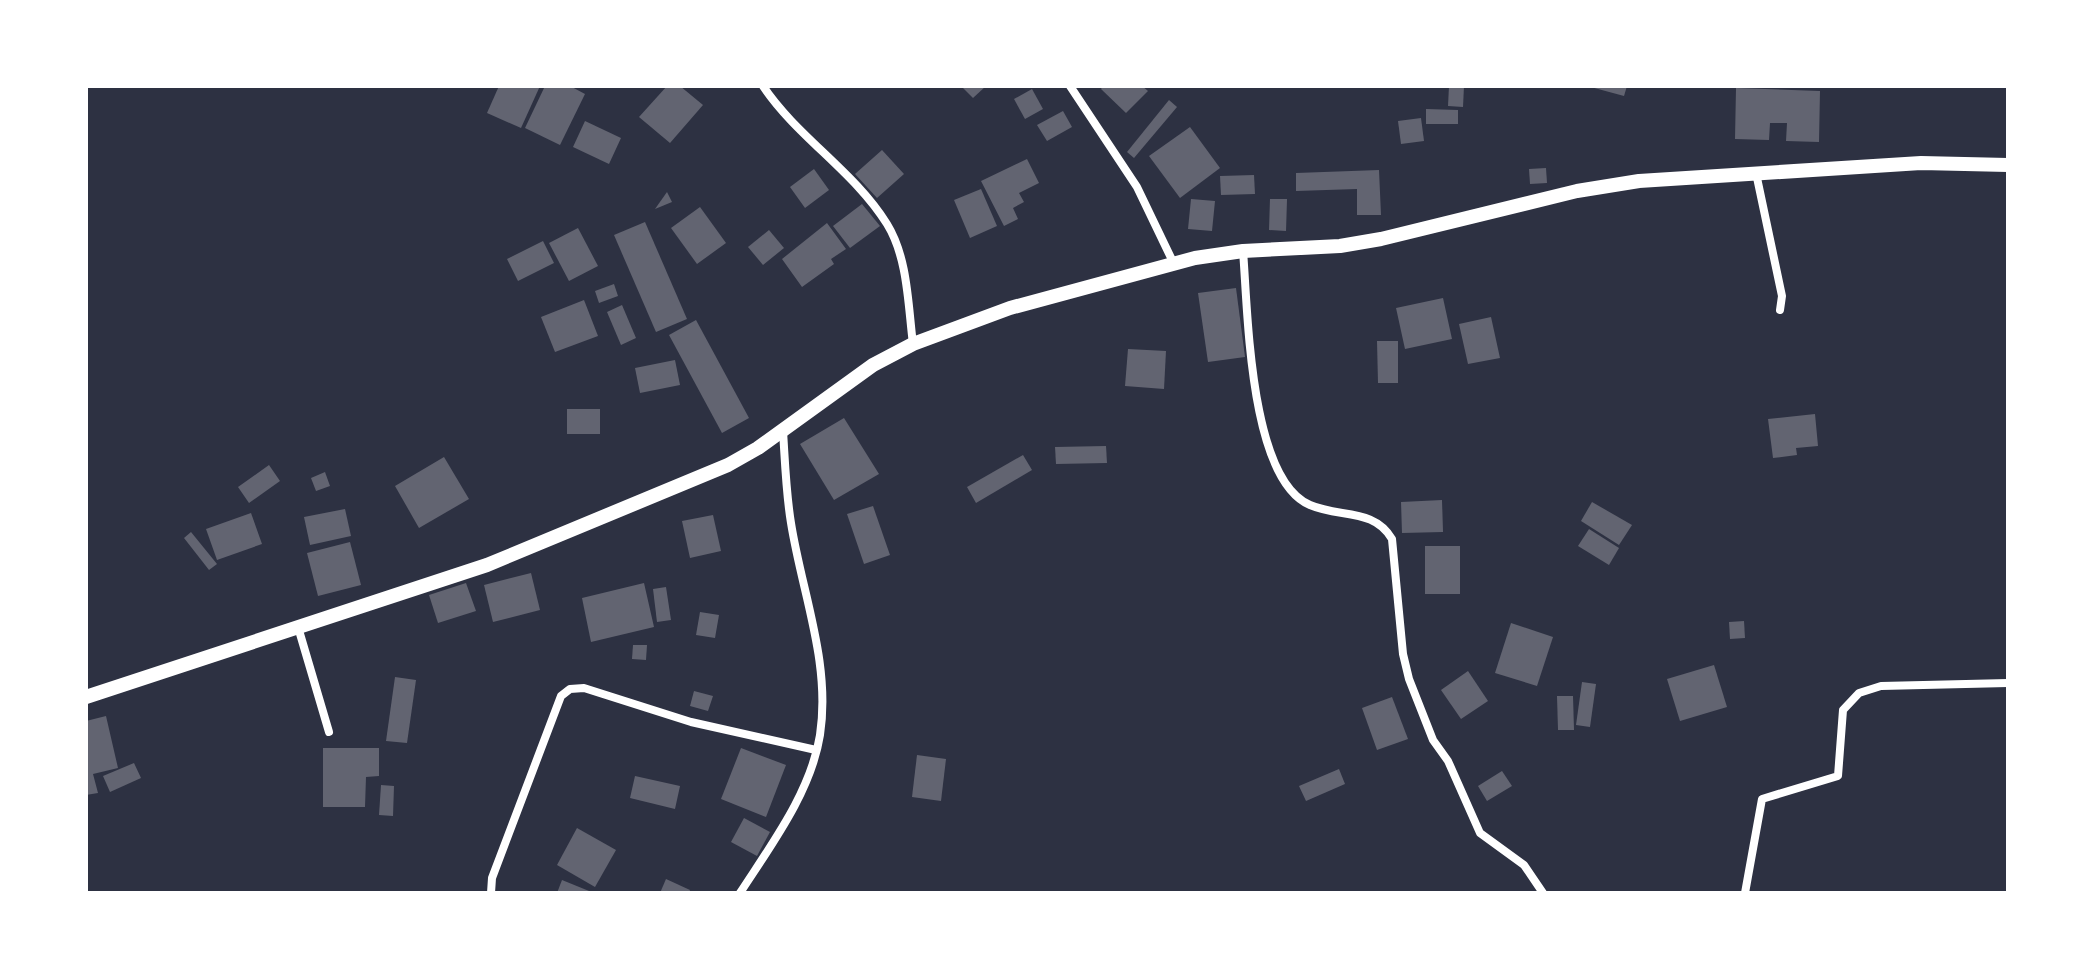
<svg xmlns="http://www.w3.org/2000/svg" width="2094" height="979" font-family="Raleway,sans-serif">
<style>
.building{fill:#626471}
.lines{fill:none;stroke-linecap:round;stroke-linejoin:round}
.minor{stroke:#fff;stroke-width:8}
.tertiary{stroke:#fff;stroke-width:14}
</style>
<rect width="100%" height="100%" fill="#2d3142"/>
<!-- building -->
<g class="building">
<polygon points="499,86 540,86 521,128 487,113"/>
<polygon points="545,86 570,86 585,94 560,145 525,128"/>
<polygon points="667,86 680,86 703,105 670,143 639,117"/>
<polygon points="961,86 986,86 973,98"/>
<polygon points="1103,86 1142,86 1148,91 1126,113 1101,89"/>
<polygon points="1449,86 1464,86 1463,107 1448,106"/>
<polygon points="1587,86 1627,86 1624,96"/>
<polygon points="1736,88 1820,91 1819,142 1786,141 1787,123 1770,123 1769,140 1735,139"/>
<polygon points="1032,89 1043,109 1025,119 1014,99"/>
<polygon points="1169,100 1177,107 1134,158 1127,152"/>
<polygon points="1426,109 1458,110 1458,124 1426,124"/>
<polygon points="1063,111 1072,127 1047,141 1037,125"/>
<polygon points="1421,118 1424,141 1401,144 1398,121"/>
<polygon points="585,121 621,138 609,164 573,147"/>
<polygon points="1190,127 1220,168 1180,198 1149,156"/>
<polygon points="882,150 904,174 877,198 855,174"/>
<polygon points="1027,159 1039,183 1019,193 1024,202 1013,208 1018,219 1004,226 981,181"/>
<polygon points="1546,168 1547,183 1530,184 1529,169"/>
<polygon points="814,169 829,190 805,208 790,187"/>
<polygon points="1379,170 1381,215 1357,215 1357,189 1296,191 1296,173"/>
<polygon points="1254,175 1255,194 1221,195 1220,176"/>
<polygon points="981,189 997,226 970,238 954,200"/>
<polygon points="667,192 672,202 655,209"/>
<polygon points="1191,199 1215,201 1212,231 1188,229"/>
<polygon points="1270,199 1287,199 1286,231 1269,230"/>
<polygon points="862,204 880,226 850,248 833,226"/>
<polygon points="700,207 726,243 697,264 671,228"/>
<polygon points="645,222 687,319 656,332 614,235"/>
<polygon points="827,223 846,249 831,259 834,264 802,287 782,259"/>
<polygon points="578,228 598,266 569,281 549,243"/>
<polygon points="769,230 784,248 763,265 748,247"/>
<polygon points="543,241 554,263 518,281 507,259"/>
<polygon points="614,284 618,296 599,303 595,291"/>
<polygon points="1236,288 1245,357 1208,362 1198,293"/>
<polygon points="1443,298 1452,339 1405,349 1396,308"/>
<polygon points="584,300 598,336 555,352 541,317"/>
<polygon points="622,305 636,338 621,345 607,312"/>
<polygon points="1491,317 1500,358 1468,364 1459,324"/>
<polygon points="696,320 749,418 722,433 669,335"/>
<polygon points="1377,341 1398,341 1398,383 1378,383"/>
<polygon points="1128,349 1166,351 1164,389 1125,386"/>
<polygon points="675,360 680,385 640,393 635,368"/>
<rect x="567" y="409" width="33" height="25"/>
<polygon points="1815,414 1818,446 1796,448 1797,455 1773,458 1768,419"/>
<polygon points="844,418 879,474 834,500 800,444"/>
<polygon points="1106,446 1107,463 1056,464 1055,447"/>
<polygon points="1023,455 1032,470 976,503 967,487"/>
<polygon points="444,457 469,499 419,528 395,486"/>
<polygon points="269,465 280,481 249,503 238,487"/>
<polygon points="325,472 330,486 316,491 311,478"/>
<polygon points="1442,500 1443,532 1402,533 1401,502"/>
<polygon points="1592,502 1632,525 1619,545 1581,521"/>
<polygon points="873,506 890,555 864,564 847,514"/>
<polygon points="345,509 351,536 310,545 304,517"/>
<polygon points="251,513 262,544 217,560 206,529"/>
<polygon points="713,515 721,551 690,558 682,521"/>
<polygon points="1589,529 1619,548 1609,565 1578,546"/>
<polygon points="191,532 217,564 209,570 184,538"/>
<polygon points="350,542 361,585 318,596 307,553"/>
<rect x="1425" y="546" width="35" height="48"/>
<polygon points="531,573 540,610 493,622 484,585"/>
<polygon points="466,583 476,611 438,623 429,595"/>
<polygon points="644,583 654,627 591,642 582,598"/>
<polygon points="666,587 671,620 657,622 653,589"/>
<polygon points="700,612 719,615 715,638 696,635"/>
<polygon points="1744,621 1745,638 1730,639 1729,622"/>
<polygon points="1511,623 1553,637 1537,686 1495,673"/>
<polygon points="633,645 647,645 646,660 632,659"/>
<polygon points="1714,665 1727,707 1680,721 1667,679"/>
<polygon points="1468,671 1488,701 1461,719 1441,690"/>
<polygon points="395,677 416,680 407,743 386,741"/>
<polygon points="1582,682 1596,684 1590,727 1576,725"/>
<polygon points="694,691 713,696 708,711 690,706"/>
<polygon points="1557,696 1573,696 1574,730 1558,730"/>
<polygon points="1392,697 1408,739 1377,750 1362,708"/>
<polygon points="106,716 118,768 93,774 98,793 86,795 86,721"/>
<polygon points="323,748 379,748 379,776 366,777 365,807 323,807"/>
<polygon points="741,748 786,765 766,817 721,799"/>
<polygon points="917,755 946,759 941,801 912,797"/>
<polygon points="134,763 141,778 110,792 103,776"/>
<polygon points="1339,769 1345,784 1306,801 1299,786"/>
<polygon points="1502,771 1512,786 1487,801 1478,786"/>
<polygon points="635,776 680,786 675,809 630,798"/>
<polygon points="381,785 394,786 393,816 379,815"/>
<polygon points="744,818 770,832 757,856 731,842"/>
<polygon points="577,828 616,850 595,887 557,865"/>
<polygon points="666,879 690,890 689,893 660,893"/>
<polygon points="562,880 594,893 557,893"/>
</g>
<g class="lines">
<!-- minor -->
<g class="minor">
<path d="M763,86C797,137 854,171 887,224C908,258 908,305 913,344"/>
<polyline points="1070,86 1137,187 1174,264"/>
<polyline points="1756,173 1782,296 1780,310"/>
<path d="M1243,251C1248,310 1249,479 1310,505C1340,518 1374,508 1392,539L1403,654L1409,679L1433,740L1448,761L1480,833L1524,865L1543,893"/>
<polyline points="298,627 329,732"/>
<polyline points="491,893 492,878 561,696 570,689 584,688 691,722 816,750"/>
<path d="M740,893C771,845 811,792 820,735C831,663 802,593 791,523C786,493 785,461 783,431"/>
<polyline points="1745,893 1762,799 1838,776 1843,710 1859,693 1881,686 2008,683"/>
</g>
<!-- tertiary -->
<polyline class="tertiary" points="86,697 487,565 728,465 758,448 873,365 913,344 1010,308 1195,258 1243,251 1340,246 1381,239 1577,191 1639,181 1921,163 2008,165"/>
</g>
<!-- border -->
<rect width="2094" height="979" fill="none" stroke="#ffffff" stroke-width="176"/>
</svg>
